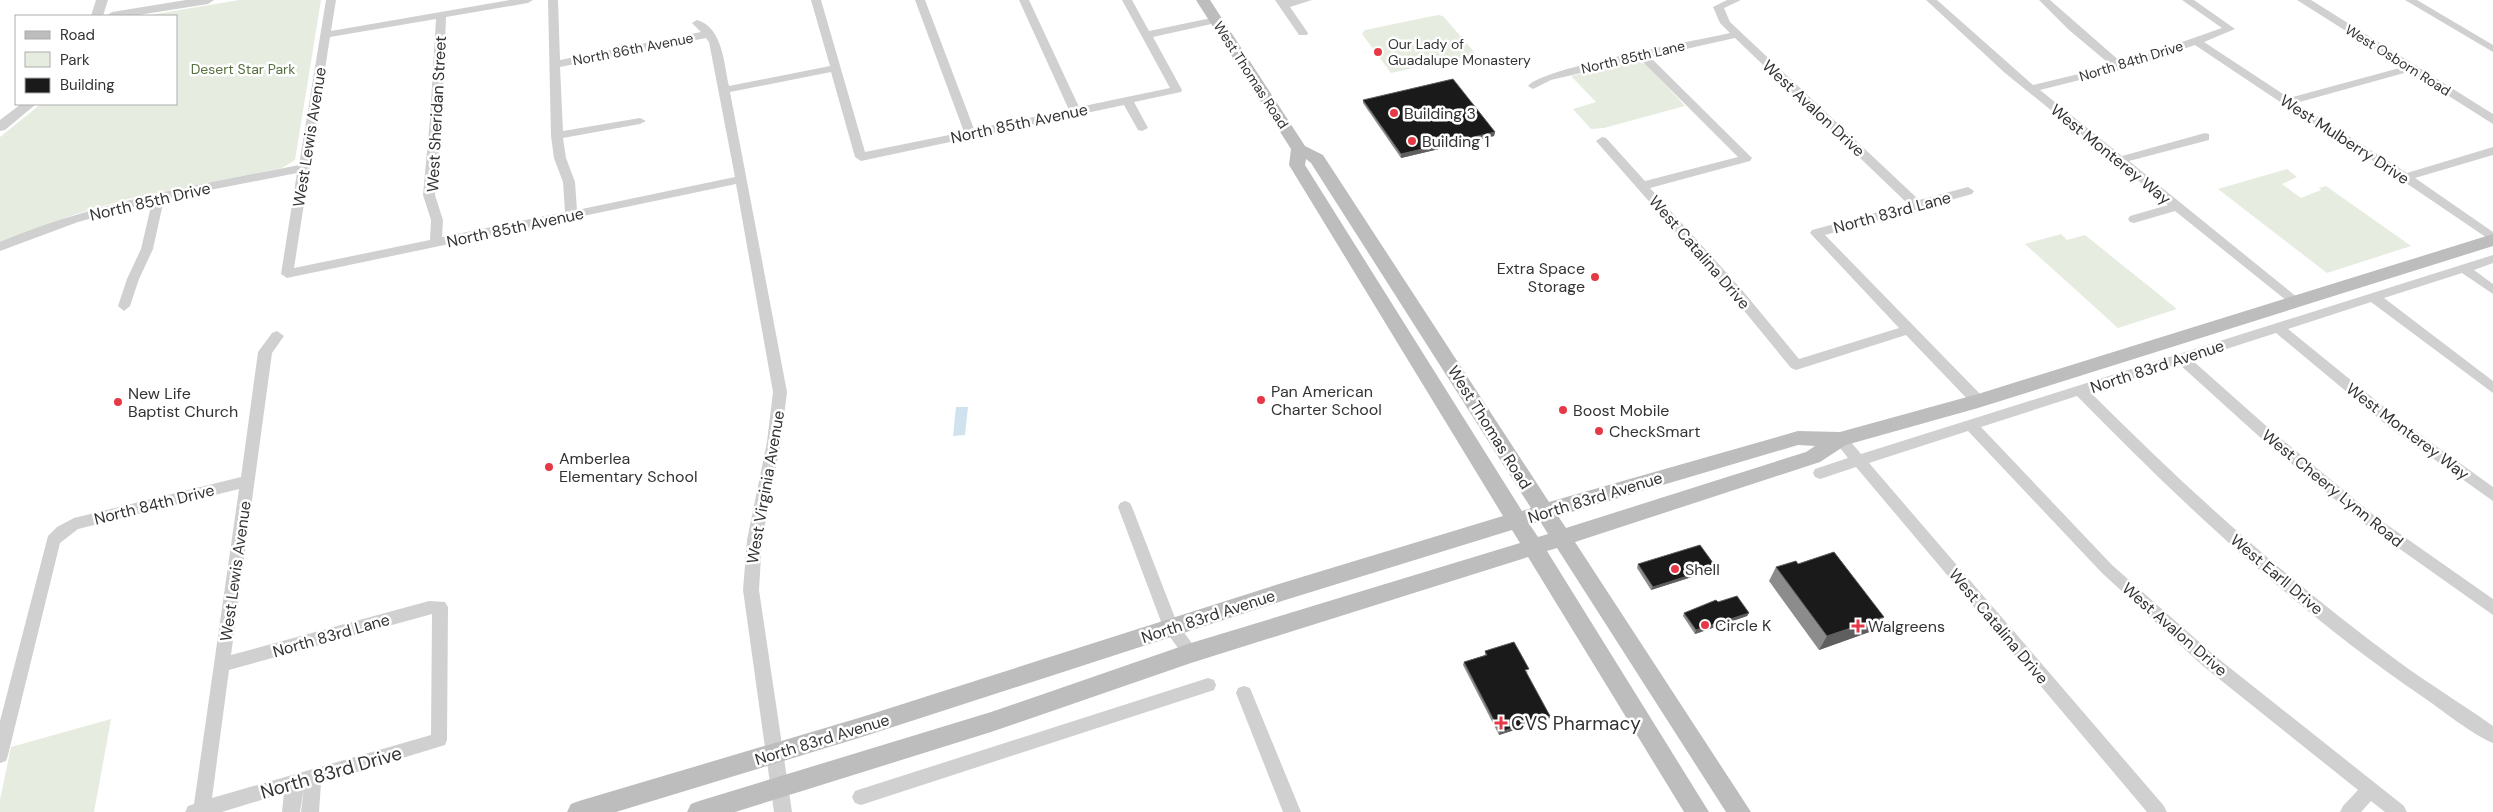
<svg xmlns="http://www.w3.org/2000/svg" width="2493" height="812" font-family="'DM Sans',sans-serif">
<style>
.green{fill:#e6ecdf}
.water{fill:#cfe2ee}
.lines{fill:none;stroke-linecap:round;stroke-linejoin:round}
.minor{fill:#d0d0d0;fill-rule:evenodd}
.tertiary{fill:#d0d0d0;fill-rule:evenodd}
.secondary{fill:#bdbdbd;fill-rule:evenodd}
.wall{fill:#8c8c8c}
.shaded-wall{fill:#5f5f5f}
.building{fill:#1a1a1a;stroke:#5f5f5f}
.poi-dot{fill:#e63946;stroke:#fff;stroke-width:2}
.labels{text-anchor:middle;stroke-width:5;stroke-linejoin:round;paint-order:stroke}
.far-poi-label{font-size:14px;fill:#333;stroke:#fff;text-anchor:start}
.far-street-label{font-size:14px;fill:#333;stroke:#fff}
.far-park-label{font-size:14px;fill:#56703f;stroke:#fff}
.street-label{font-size:16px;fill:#333;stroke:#fff}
.poi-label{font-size:16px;fill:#333;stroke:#fff;text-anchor:start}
.near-poi-label{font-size:19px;fill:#333;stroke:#fff;text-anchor:start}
.near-street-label{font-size:19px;fill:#333;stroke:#fff}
</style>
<rect width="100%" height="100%" fill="#fff"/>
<!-- green -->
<g class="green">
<polygon points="239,0 321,0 295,160 282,168 128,199 73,215 0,243 0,137 41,104 176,104 176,16 144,16"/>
<polygon points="1438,15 1443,16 1476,54 1391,73 1362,34 1365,30"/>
<polygon points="1635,61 1646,64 1685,106 1604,128 1591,129 1573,109 1596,102 1571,76"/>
<polygon points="2287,169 2297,177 2282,184 2301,198 2321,190 2319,188 2326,186 2411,246 2327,273 2218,189"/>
<polygon points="2061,234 2067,240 2085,235 2177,309 2118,328 2025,244"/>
<polygon points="111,719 94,812 0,812 0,800 11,747"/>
</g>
<!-- water -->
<polygon class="water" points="956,407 968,407 965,435 953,436"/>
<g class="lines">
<!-- minor -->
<g class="minor">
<path d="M326,0H336L331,31L510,0H533L528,3L446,17L442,119L435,195L443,220L442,237L565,212L563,182L554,158L551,136L548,0H558L560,60L701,32L692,23L697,20C723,27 724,65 729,86L830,66L811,0H821L865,152L964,132L915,0H925L974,129L1069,110L1019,0H1029L1079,107L1170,88L1122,0H1132L1149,31L1216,17L1221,20L1216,23L1153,37L1182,90L1181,92L1134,102L1148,128L1142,131L1138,130L1124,105L861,161L855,157L831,72L730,92L787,392L781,442L762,540L759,590L792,812H774L743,590L747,540L767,442L773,392L736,184L287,278L281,274L297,173L164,199L153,249L139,279L130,306L124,311L118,306L127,279L141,249L152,202L78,222L0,251V242C96,202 197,185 299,165ZM436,19L430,119L423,195L431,220L430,240L294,268L330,37ZM706,38L709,42L735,177L577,210L575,182L566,158L563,138L640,124L646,121L640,118L563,131L560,67Z"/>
<polygon points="1275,0 1312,0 1290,7 1308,33 1307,35 1299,35"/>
<path d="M1727,0H1741L1724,8L1730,22L1919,200L1968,187L1974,191L1972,194L1825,235L1983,397L1985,401L1983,405H1973L1906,335L1796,370L1791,368L1732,296L1596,141L1602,137L1606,138L1645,181L1738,157L1640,59L1551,80L1533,89L1528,86C1544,67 1696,41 1730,33L1720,23L1713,7ZM1735,38L1908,204L1812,230L1810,233L1899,328L1799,359L1742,290L1650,188L1750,161L1752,158L1650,57Z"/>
<polygon points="1926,0 1937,0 2033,85 2112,66 2069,30 2039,0 2050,0 2122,63 2222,28 2182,0 2194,0 2235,29 2204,42 2289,98 2407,66 2415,66 2415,70 2296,103 2407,173 2493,147 2493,155 2415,178 2493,232 2493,242 2378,164 2298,114 2195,45 2124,69 2040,90 2122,156 2205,133 2209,134 2209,140 2129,161 2303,302 2297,307 2292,305 2175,211 2134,223 2130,222 2128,219 2130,216 2168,205 2005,73"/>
<polygon points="2405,0 2417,0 2493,45 2493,52"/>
<path d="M2493,255V263L2474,270L2493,284V294L2462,273L2384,298L2493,381V393L2371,302L2288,329L2400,420L2493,487V501L2390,428L2276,333L2192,360L2273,432L2376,517L2493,599V615L2366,525L2263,440L2179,364L2090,392C2187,489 2288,581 2399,662C2429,684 2462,704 2493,726V743C2471,734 2441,709 2420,695C2295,610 2183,504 2077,396L1981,427L2112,565L2215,656L2404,806L2407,812H2385L2371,801L2361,812H2340L2343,806L2358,790L2203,666L2102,573L1968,431L1869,463L2164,806L2167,812H2147L1856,467L1820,479L1815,477L1813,473L1815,469L1848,458L1833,439L1835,435H1845L1861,454Z"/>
<path d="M277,331L284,336L272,353L231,655L429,601L445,602L448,607L447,740L445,745L321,783L319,812H301L304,788L300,812H282L284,793L222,812H185L188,806L194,804L239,489L78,529L60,543L8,755L6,761L0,763V721L48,536L57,527L74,518L241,477L258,352L272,333ZM432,614L431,735L212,798L229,670Z"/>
<polygon points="1125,501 1130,503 1132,507 1177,623 1199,653 1197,658 1191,660 1185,658 1163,627 1118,507 1120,503"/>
<polygon points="1208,678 1214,680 1216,685 1214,690 1208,692 861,805 855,803 852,797 855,791 861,789"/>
<polygon points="1244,686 1250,688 1252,693 1301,812 1283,812 1236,693 1238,688"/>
</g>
<!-- tertiary -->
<g class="tertiary">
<polygon points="96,0 108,0 103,16 91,16"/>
<polygon points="186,0 214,0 208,4 132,16 106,16 112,12"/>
<polygon points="2297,0 2311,0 2493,114 2493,124"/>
<polygon points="21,104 36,104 5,130 0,131 0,120"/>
</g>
<!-- secondary -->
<path class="secondary" d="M1196,0H1210L1305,146L1323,155L1549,502L1798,431L1840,432L1978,394L2493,234V246L1978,408L1846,445L1820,462L1575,542L1751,812H1726L1557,548L1547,551L1709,812H1684L1528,557L1191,663L991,732L735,812H687L691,804L699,801L991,712L1191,643L1520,543L1512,530L1282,601L862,737L616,812H567L571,804L579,801L862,717L1282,583L1503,516L1289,165L1291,149ZM1306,159L1311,163L1531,508L1522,511L1305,165ZM1798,445L1815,446L1806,452L1566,528L1558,516ZM1540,521L1548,534L1538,537L1530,525Z"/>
</g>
<!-- wall -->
<g class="wall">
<polygon points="1363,100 1495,132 1494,136 1401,158 1363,103"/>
<polygon points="1638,564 1716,567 1714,570 1651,590 1637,568"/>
<polygon points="1798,564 1884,617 1875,630 1819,650 1769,581 1776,567"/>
<polygon points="1718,602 1749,613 1747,616 1695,634 1683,616 1684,613"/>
<polygon points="1485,651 1528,672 1526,673 1550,716 1549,719 1499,735 1463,665 1464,662 1485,655"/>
</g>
<!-- shaded-wall -->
<g class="shaded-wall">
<polygon points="1495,132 1494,136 1401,158 1401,154"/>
<polygon points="1716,567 1714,570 1651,590 1653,587"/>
<polygon points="1749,613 1747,616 1695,634 1696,630"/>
<polygon points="1884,617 1875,630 1819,650 1827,636"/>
<polygon points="1550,716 1549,719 1499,735 1500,732"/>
</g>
<!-- building -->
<g class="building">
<polygon points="1453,79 1495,132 1401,154 1363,100"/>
<polygon points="1700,545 1716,567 1653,587 1638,564"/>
<polygon points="1834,552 1884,617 1827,636 1776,567 1796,561 1798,564"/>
<polygon points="1737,596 1749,613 1696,630 1684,613 1716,600 1718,602"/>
<polygon points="1514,642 1529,669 1525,670 1550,716 1500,732 1464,662 1487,655 1485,651"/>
</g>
<!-- markers -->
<g class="poi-dot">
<circle cx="1378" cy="52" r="5"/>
<circle cx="1394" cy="113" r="5"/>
<circle cx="1412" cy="141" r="5"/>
<circle cx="1595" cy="277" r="5"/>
<circle cx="1261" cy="400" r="5"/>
<circle cx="118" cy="402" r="5"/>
<circle cx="1563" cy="410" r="5"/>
<circle cx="1599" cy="431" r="5"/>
<circle cx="549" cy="467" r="5"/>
<circle cx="1675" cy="569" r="5"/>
<circle cx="1705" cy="625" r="5"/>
<path d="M1855.5 618.5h5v5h5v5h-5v5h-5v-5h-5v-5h5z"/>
<path d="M1498.5 715.5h5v5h5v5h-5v5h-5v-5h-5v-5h5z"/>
</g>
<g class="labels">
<!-- far-poi labels -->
<g class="far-poi-label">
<text x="1388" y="49">Our Lady of<tspan x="1388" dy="16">Guadalupe Monastery</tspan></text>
</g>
<!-- far-street labels -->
<g class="far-street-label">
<text transform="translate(633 49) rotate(-11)" y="5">North 86th Avenue</text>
<text transform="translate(1633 57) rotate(-13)" y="5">North 85th Lane</text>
<text transform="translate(2398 60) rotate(32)" y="5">West Osborn Road</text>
<text transform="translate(2131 61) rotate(-17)" y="5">North 84th Drive</text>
<text transform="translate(1251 75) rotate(57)" y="5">West Thomas Road</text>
</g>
<!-- far-park labels -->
<g class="far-park-label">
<text x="243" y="74">Desert Star Park</text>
</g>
<!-- street labels -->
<g class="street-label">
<text transform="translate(1814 108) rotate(43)" y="6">West Avalon Drive</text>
<text transform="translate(436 114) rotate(-87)" y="6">West Sheridan Street</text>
<text transform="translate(1019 123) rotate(-12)" y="6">North 85th Avenue</text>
<text transform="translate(309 137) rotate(-81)" y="6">West Lewis Avenue</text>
<text transform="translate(2345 139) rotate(33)" y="6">West Mulberry Drive</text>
<text transform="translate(2111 154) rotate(39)" y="6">West Monterey Way</text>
<text transform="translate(150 201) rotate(-13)" y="6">North 85th Drive</text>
<text transform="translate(1892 212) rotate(-15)" y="6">North 83rd Lane</text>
<text transform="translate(515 227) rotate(-12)" y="6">North 85th Avenue</text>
<text transform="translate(1700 252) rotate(49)" y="6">West Catalina Drive</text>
<text transform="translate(2157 366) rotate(-18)" y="6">North 83rd Avenue</text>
<text transform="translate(1490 427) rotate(58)" y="6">West Thomas Road</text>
<text transform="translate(2408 431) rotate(37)" y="6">West Monterey Way</text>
<text transform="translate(765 487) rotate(-80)" y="6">West Virginia Avenue</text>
<text transform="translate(2333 488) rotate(39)" y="6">West Cheery Lynn Road</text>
<text transform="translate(1595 497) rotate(-17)" y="6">North 83rd Avenue</text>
<text transform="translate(154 504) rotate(-14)" y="6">North 84th Drive</text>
<text transform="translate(235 571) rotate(-82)" y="6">West Lewis Avenue</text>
<text transform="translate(2277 574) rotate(40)" y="6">West Earll Drive</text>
<text transform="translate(1208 616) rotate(-18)" y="6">North 83rd Avenue</text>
<text transform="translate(1999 626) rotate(50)" y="6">West Catalina Drive</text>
<text transform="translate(2175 629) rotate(41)" y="6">West Avalon Drive</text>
<text transform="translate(331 635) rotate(-16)" y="6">North 83rd Lane</text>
<text transform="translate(822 739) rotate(-17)" y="6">North 83rd Avenue</text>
</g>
<!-- poi labels -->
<g class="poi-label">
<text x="1404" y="119">Building 3</text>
<text x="1422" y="147">Building 1</text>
<text x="1585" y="274" text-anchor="end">Extra Space<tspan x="1585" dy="18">Storage</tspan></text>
<text x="1271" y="397">Pan American<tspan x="1271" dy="18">Charter School</tspan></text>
<text x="128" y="399">New Life<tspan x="128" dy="18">Baptist Church</tspan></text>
<text x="1573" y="416">Boost Mobile</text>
<text x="1609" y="437">CheckSmart</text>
<text x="559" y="464">Amberlea<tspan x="559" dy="18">Elementary School</tspan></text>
<text x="1685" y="575">Shell</text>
<text x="1715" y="631">Circle K</text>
<text x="1868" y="632">Walgreens</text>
</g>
<!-- near-poi labels -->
<g class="near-poi-label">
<text x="1511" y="730">CVS Pharmacy</text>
</g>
<!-- near-street labels -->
<g class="near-street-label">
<text transform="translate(331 772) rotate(-16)" y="7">North 83rd Drive</text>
</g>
</g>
<!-- legend -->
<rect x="15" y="15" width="162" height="90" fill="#ffffff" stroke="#adadad"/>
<rect x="25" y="31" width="25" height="8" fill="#bdbdbd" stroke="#adadad"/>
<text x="60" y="40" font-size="15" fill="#333333">Road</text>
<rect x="25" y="52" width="25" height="15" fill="#e6ecdf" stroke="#adadad"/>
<text x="60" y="65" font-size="15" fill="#333333">Park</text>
<rect x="25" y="78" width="25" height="15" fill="#1a1a1a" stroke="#adadad"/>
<text x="60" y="90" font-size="15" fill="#333333">Building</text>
</svg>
